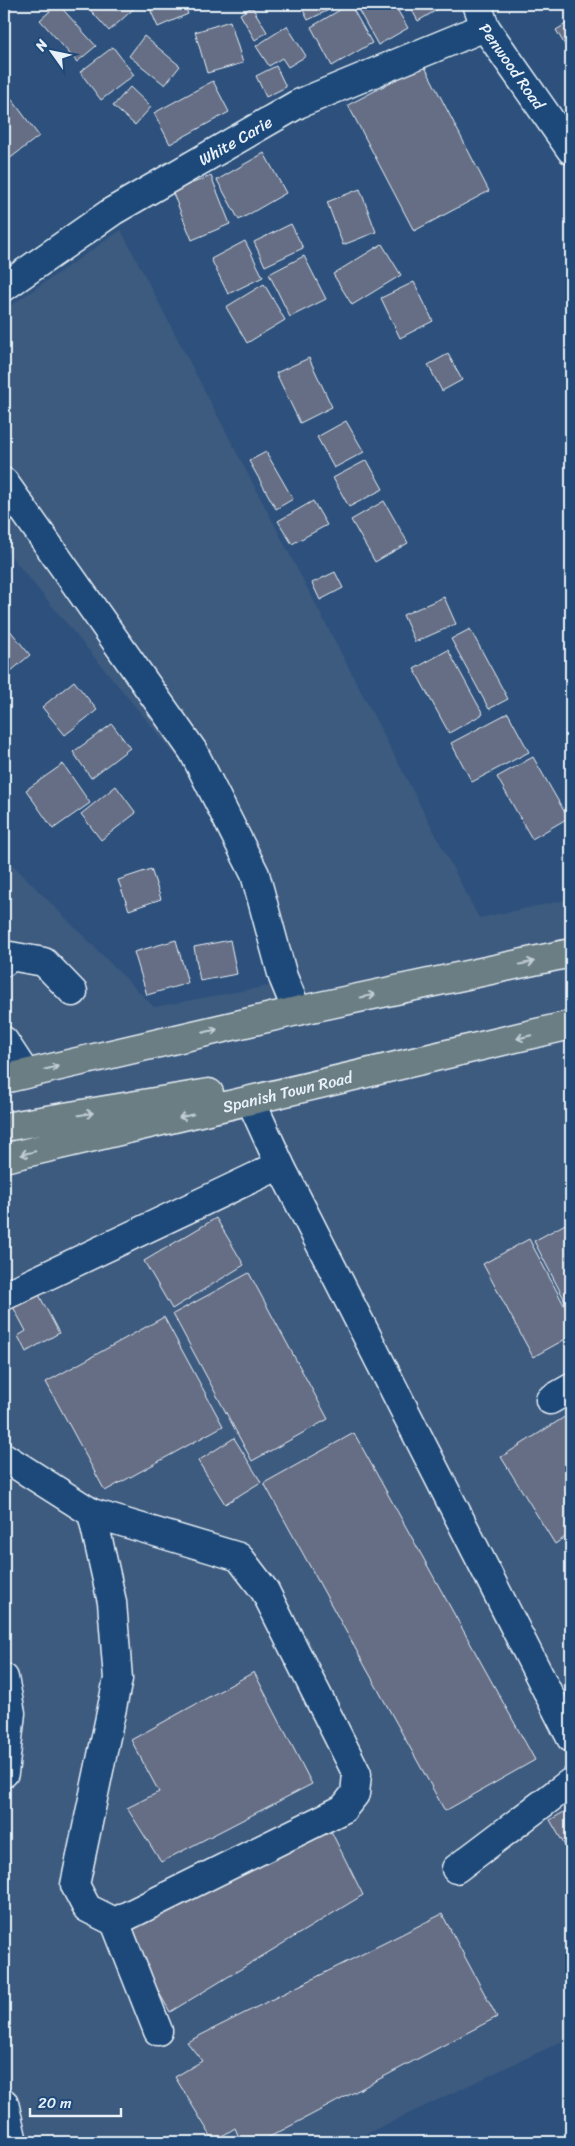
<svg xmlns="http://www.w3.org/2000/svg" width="575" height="2146" font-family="Sriracha,sans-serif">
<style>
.built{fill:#3e5a7f}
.building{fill:#656e85;stroke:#e8f1f8}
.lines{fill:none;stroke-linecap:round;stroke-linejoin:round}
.minor-casing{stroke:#e8f1f8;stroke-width:31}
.highway-casing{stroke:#e8f1f8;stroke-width:31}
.minor{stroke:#1f4a7a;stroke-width:28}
.highway{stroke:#6b7e84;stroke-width:28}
.oneway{stroke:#c2ced5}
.labels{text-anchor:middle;stroke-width:4;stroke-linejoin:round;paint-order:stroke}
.street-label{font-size:16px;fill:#e8f1f8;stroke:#1f4a7a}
</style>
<rect width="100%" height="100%" fill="#2d517c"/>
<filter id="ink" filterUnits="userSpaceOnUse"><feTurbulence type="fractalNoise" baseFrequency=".02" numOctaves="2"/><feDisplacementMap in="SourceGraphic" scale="10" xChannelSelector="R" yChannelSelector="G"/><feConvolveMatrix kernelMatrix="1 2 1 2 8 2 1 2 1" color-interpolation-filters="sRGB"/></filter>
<g filter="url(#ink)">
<!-- built -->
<polygon class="built" points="121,230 479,918 571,899 571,2037 349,2142 4,2142 4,856 154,1007 295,981 216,804 4,548 4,310"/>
<!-- building -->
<g class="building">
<polygon points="4,4 18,4 4,12"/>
<polygon points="58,4 96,46 77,62 40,20"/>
<polygon points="85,4 139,4 109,31"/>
<polygon points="157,4 184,4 188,14 158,27 149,7"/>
<polygon points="300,4 341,4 308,20"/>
<polygon points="350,4 372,43 332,66 311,27"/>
<polygon points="355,4 440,4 442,7 418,21 409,5 398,11 408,28 378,45"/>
<polygon points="252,7 267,32 255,40 240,14"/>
<polygon points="230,21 243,63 207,73 195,32"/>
<polygon points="571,21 571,55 556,30"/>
<polygon points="287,26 306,56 288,67 282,58 269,66 256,46"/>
<polygon points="144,36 180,66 165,85 129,56"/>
<polygon points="113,47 134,75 101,100 80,72"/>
<polygon points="424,65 489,191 414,231 348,105"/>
<polygon points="276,66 286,87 266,97 256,76"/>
<polygon points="213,81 229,112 170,144 154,113"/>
<polygon points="130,87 151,107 135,125 113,106"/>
<polygon points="8,94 39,136 4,163 4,97"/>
<polygon points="264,153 286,193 239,220 217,180"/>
<polygon points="211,176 230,224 192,240 172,191"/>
<polygon points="360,189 376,232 343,245 327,202"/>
<polygon points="291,224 303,248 265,266 254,242"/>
<polygon points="245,241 263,277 228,294 211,259"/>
<polygon points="382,244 401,275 352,305 333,274"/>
<polygon points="304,256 326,299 290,317 269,274"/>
<polygon points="414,282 433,321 400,338 381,298"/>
<polygon points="264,284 285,320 247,343 226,307"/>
<polygon points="448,354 462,380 442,391 428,365"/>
<polygon points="309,358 332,407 300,423 276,373"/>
<polygon points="346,421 364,452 334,468 317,437"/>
<polygon points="266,452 293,499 276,509 249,461"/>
<polygon points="367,460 383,489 349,507 333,478"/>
<polygon points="313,501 327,525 292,544 278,521"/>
<polygon points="384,501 408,543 375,562 351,520"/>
<polygon points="335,572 343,588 320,600 312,583"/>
<polygon points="444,597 456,624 415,642 403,615"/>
<polygon points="4,623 30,655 4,677"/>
<polygon points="470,629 508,699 489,709 451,639"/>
<polygon points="448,650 483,714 449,733 414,669"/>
<polygon points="74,681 97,710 65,735 42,707"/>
<polygon points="508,713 529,752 472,782 451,743"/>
<polygon points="112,724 130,748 91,778 73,752"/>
<polygon points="533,757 568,818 532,839 497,777"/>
<polygon points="63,764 90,803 53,829 26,790"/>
<polygon points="116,786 136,813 101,840 81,814"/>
<polygon points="151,869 161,899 129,910 118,880"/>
<polygon points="176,940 188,983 147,995 134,952"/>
<polygon points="230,940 237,974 200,981 194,947"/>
<polygon points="216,1218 244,1265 172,1309 144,1261"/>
<polygon points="571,1221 571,1312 534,1241"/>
<polygon points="529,1239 571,1318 571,1336 533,1357 483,1264"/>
<polygon points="249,1273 328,1419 252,1461 173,1314"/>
<polygon points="36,1289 59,1333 26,1352 18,1336 26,1331 11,1303"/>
<polygon points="164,1317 223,1426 105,1491 46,1382"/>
<polygon points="571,1413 571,1533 555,1544 501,1457"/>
<polygon points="354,1433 535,1760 445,1811 264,1483"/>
<polygon points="234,1438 261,1482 225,1504 198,1461"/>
<polygon points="254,1672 312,1784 161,1862 127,1808 159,1792 131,1740"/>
<polygon points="571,1808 571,1856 550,1820"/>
<polygon points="326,1821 363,1895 170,2012 124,1931"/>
<polygon points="442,1914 497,2017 260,2142 241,2142 235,2128 214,2141 175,2077 202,2061 187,2042"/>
</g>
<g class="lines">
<defs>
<g id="minor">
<path id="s1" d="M477,4L485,27L571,150"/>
<path id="s2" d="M4,287L113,211L298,104L485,27"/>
<polyline points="4,482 193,751 255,874 283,977 297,1011"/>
<polyline points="4,962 10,956 44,962 73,992"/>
<polyline points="4,1041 25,1073"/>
<polyline points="251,1101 280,1165 571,1738"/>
<polyline points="4,1296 280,1165"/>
<polyline points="550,1400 571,1388"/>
<polyline points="4,1457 92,1513 239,1557 265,1591 357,1774 355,1794 343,1809 115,1922 87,1908 75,1885 118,1679 112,1602 92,1513"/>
<polyline points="4,1678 11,1713 4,1773"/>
<polyline points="456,1869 571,1782"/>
<polyline points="115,1922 158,2031"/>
<polyline points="4,2103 13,2142"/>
</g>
<g id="highway">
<polyline points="4,1079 297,1011 571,953"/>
<polyline points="4,1127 209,1093"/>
<path id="s3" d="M4,1158L571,1025"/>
</g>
</defs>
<!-- minor casing -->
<use href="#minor" class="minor-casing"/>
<!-- highway casing -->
<use href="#highway" class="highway-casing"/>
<!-- minor -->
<use href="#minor" class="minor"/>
<!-- highway -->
<use href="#highway" class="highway"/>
</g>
<!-- one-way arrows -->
<defs><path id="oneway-shaft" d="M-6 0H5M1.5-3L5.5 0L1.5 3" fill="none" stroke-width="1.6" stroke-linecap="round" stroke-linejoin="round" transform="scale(1.25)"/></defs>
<g class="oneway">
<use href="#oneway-shaft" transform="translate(527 963) rotate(-12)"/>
<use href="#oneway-shaft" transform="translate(368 996) rotate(-12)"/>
<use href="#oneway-shaft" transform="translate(210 1031) rotate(-13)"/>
<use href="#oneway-shaft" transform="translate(524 1037) rotate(167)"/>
<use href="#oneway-shaft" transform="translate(51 1068) rotate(-13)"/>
<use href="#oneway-shaft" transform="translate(86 1114) rotate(-9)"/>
<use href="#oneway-shaft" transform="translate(186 1116) rotate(167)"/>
<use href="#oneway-shaft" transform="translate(28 1153) rotate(167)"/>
</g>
</g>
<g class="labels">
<!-- street labels -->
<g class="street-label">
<text dy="6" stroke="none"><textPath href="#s1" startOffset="72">Penwood Road</textPath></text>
<text dy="6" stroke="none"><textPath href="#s2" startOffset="274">White Carie</textPath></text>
<text dy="6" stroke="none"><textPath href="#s3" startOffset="291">Spanish Town Road</textPath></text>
</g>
</g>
<!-- margin -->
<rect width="575" height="2146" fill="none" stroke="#1f4a7a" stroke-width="20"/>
<rect x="10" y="10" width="555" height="2126" fill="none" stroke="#e8f1f8" stroke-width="2" filter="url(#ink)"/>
<!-- north arrow -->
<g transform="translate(52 52) rotate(303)" stroke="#1f4a7a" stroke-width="4" paint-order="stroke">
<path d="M0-4L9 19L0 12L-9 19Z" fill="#e8f1f8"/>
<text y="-8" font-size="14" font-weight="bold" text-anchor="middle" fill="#e8f1f8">N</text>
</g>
<!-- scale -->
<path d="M30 2108v8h91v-8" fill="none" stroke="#e8f1f8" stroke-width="2.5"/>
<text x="38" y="2108" font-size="15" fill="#e8f1f8" stroke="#1f4a7a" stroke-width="4" paint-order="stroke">20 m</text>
</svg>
